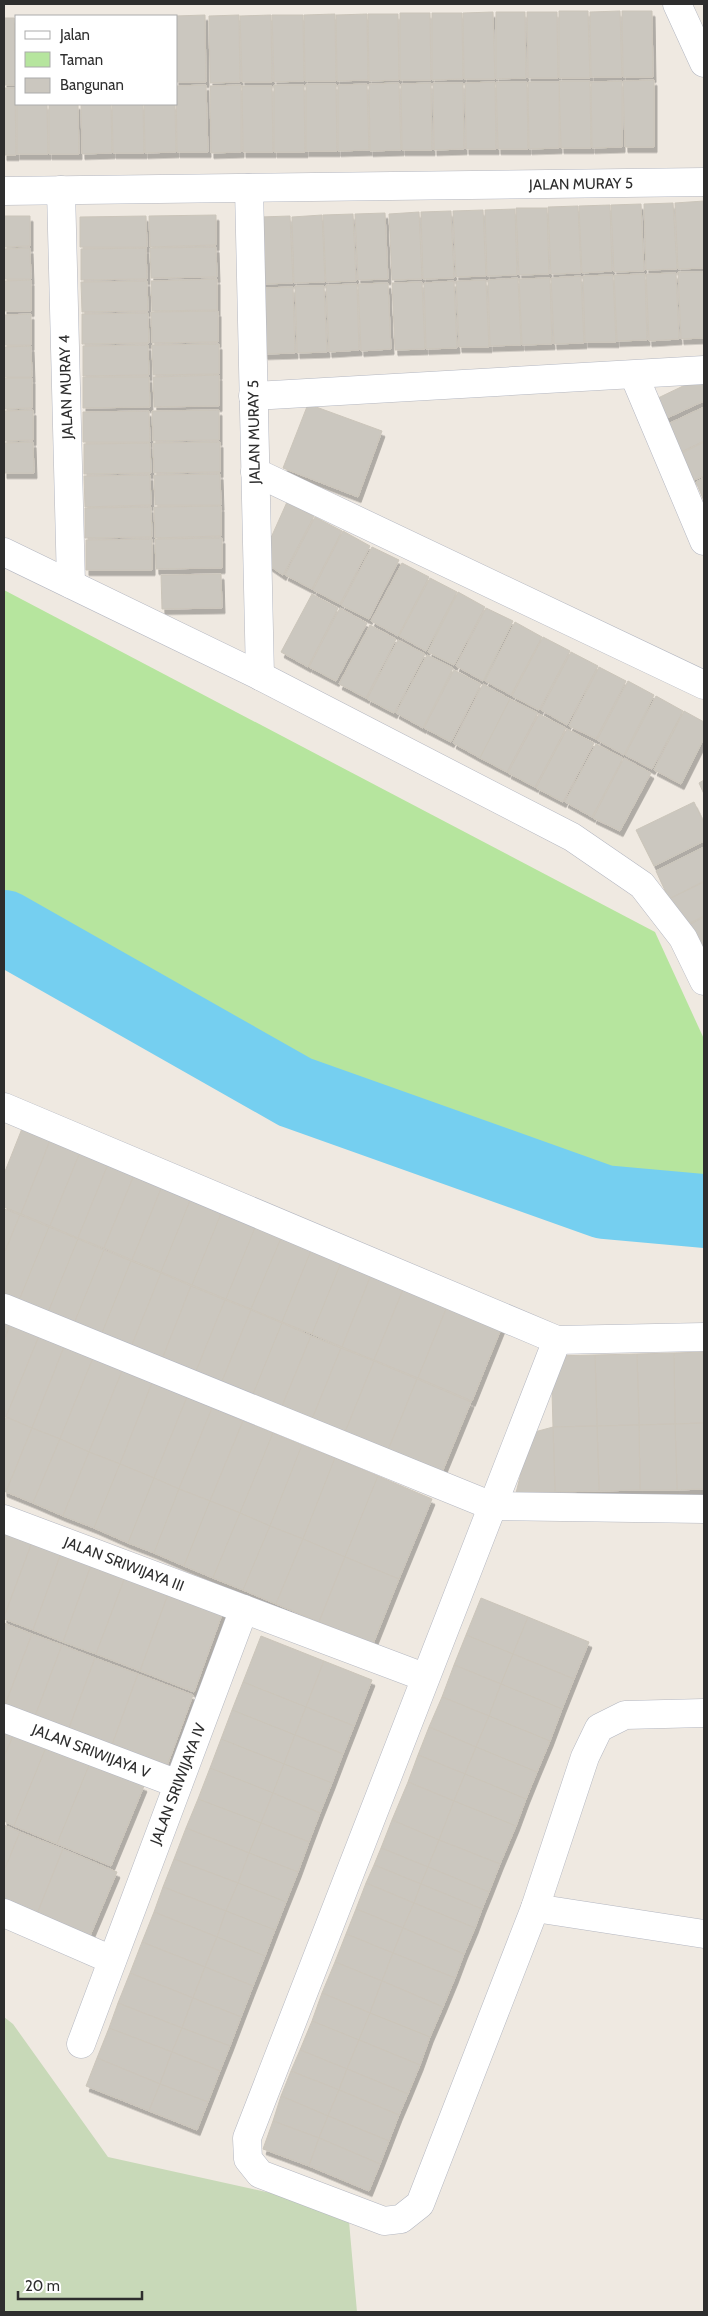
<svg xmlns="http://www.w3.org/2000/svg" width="708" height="2316" font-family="Cabin,sans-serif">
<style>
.green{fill:#b6e59e}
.cemetery{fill:#c8d9b8}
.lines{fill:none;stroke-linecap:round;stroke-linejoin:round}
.river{stroke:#75cff0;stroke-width:74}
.building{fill:#cbc7bf;stroke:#cbc5ba;filter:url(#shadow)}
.minor-casing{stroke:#b4b7c1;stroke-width:29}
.minor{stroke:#fff;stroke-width:28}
.labels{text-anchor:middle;stroke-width:4;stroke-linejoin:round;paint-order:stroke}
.street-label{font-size:15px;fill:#2e2e2e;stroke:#fff}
</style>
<defs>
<filter id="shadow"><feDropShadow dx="3" dy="5.5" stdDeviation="0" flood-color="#0004"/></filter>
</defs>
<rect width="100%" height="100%" fill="#efe9e1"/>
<!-- green -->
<polygon class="green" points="4,590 655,932 704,1039 704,1211 604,1202 295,1092 4,927"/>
<!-- cemetery -->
<polygon class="cemetery" points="4,2017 13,2024 108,2157 348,2210 357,2312 4,2312"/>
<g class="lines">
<!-- river -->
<polyline class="river" points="4,927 295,1092 604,1202 704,1211"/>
</g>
<!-- building -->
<g class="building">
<polygon points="559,11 588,11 590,78 559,78"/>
<polygon points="620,11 622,77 591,77 590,12"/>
<polygon points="622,11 652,11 653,77 623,77"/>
<polygon points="493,12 495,79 464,79 463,13"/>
<polygon points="496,12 525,12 526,78 496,79"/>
<polygon points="527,12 557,12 558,78 528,78"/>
<polygon points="400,13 430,13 431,80 400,80"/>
<polygon points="432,13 462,13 463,79 432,80"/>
<polygon points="335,14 336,81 305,81 304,15"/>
<polygon points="367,14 368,80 337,81 336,15"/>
<polygon points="368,14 398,14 399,80 369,81"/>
<polygon points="205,15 206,82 176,82 175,16"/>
<polygon points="239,15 240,82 210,83 209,16"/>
<polygon points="271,15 272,82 242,82 240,16"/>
<polygon points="272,15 303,15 304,81 274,82"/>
<polygon points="4,18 14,18 15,85 4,85"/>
<polygon points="15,18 16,18 16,84"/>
<polygon points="654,80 654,147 625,147 623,81"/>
<polygon points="559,81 590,81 591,148 561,148"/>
<polygon points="622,81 622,147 592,148 591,82"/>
<polygon points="495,82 496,149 466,149 465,83"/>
<polygon points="496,82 527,82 528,149 498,149"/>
<polygon points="528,82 559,82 559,148 529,149"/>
<polygon points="399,83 401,150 370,151 369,84"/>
<polygon points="431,83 432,150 402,150 401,84"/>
<polygon points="433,83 463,83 464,149 434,150"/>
<polygon points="306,84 336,84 337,151 306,151"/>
<polygon points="367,84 369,150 338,151 338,85"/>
<polygon points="206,85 208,152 177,152 176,86"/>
<polygon points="241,85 241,152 211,153 210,86"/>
<polygon points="274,85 304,85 305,152 274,152"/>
<polygon points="242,86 272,86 273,152 243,152"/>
<polygon points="4,88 15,88 16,155 4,155"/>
<polygon points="17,104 47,104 48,154 17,154"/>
<polygon points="49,104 78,104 79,154 49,154"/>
<polygon points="81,104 111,104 112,153 82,154"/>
<polygon points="112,104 143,104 144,153 113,153"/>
<polygon points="144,104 175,104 176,152 145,153"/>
<polygon points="704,201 704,268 678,269 675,203"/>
<polygon points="673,203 677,269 646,270 644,204"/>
<polygon points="641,204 644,271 614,272 611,205"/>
<polygon points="610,205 612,271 582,273 579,206"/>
<polygon points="578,206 581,273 551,274 548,207"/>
<polygon points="516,208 547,208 549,274 519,275"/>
<polygon points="515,209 517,275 487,276 485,210"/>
<polygon points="483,210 486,276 456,277 453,211"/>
<polygon points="451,211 454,278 423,279 421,212"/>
<polygon points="419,212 422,279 392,280 389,214"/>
<polygon points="385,213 388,279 358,280 355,214"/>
<polygon points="353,214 356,281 326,282 323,215"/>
<polygon points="216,215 216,245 150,247 149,216"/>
<polygon points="322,215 325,282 294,283 292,217"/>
<polygon points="4,216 30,216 30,246 4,247"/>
<polygon points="146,216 147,247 80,247 80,217"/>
<polygon points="290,216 293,283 263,284 260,217"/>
<polygon points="216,247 217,277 151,278 150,248"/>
<polygon points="30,248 31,279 4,279 4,249"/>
<polygon points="146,248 147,279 81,280 81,249"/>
<polygon points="678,272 704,272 704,338 681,339"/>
<polygon points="676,273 679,339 649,341 646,274"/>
<polygon points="645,274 647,340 617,341 614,275"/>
<polygon points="613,275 616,342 585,342 583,276"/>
<polygon points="581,276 584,343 554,344 551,278"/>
<polygon points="518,278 521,345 490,346 488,280"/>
<polygon points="550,278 552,344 522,345 519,279"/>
<polygon points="217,279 217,310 152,311 151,281"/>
<polygon points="31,280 31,311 4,311 4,281"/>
<polygon points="486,280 489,347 459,347 456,281"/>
<polygon points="147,281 148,311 82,312 81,282"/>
<polygon points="454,281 457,348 426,349 424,283"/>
<polygon points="422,282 425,349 395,350 392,283"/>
<polygon points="388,283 391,349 361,351 358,284"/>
<polygon points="357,284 359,350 329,352 326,285"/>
<polygon points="295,286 324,286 327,352 297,353"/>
<polygon points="293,287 295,353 265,354 262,288"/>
<polygon points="218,311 218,342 152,343 151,312"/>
<polygon points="148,313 149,343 82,344 82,314"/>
<polygon points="31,314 31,345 4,345 4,315"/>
<polygon points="219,344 219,374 153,375 152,345"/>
<polygon points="148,345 149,375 83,376 83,346"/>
<polygon points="31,346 32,377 4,377 4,347"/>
<polygon points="219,375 219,406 154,407 153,377"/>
<polygon points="704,376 704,401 667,418 658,398"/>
<polygon points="83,377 149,377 150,407 83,408"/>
<polygon points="4,378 32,378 32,408 4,409"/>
<polygon points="308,404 382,431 358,497 283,468"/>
<polygon points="704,407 704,441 681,452 668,424"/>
<polygon points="33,410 33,440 4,441 4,411"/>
<polygon points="219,410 219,440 153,441 152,411"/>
<polygon points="149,411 150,442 83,442 83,412"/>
<polygon points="33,442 34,473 4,473 4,443"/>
<polygon points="220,442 220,472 154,473 153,443"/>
<polygon points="704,442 704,476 694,480 682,453"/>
<polygon points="150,443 151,473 84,474 84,444"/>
<polygon points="220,474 221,505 155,505 154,475"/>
<polygon points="150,475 151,505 85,507 84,476"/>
<polygon points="704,478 704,501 696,482"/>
<polygon points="287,502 314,516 283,575 261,560"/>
<polygon points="221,506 221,536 155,538 154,507"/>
<polygon points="151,507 152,537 85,538 85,508"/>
<polygon points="315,517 342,531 312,589 285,575"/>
<polygon points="343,531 370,546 340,604 313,590"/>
<polygon points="222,538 222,568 156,569 155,539"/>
<polygon points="152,539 152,570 86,570 86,540"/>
<polygon points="372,547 399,560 369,619 341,605"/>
<polygon points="402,563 429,577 398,636 371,621"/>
<polygon points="221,574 222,608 162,609 161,575"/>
<polygon points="430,578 457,592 426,651 399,636"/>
<polygon points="458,592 485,607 454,665 428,652"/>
<polygon points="312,594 338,608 308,667 281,652"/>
<polygon points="340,608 367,623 336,681 309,667"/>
<polygon points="486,608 513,621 483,681 456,666"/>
<polygon points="515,622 542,637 511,695 485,681"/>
<polygon points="370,625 396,639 366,698 339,684"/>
<polygon points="543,637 570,651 539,710 512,696"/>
<polygon points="398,640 425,654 394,713 367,699"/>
<polygon points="571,652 598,666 567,725 541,710"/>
<polygon points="427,655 453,668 423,728 396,713"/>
<polygon points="599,667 626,681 596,739 569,726"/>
<polygon points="454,670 481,684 451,742 424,728"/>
<polygon points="628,681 654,695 624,755 597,740"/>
<polygon points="483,684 510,699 480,758 453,743"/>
<polygon points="656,696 683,711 652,769 625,755"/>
<polygon points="510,699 538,713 507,772 480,758"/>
<polygon points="684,711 704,722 704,738 681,784 654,770"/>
<polygon points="539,714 566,728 535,787 508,773"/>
<polygon points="567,729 594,743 563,802 536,788"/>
<polygon points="596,744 623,758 592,817 565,802"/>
<polygon points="624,758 651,773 620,831 593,818"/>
<polygon points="704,780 704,794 699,783"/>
<polygon points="694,802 704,823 704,841 654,866 636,830"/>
<polygon points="704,847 704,881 669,899 656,871"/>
<polygon points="704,882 704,916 682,927 669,899"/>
<polygon points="704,917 704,951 683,928"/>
<polygon points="25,1121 53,1133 21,1214 4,1207 4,1174"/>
<polygon points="53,1133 83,1145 50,1226 21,1214"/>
<polygon points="83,1145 111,1157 78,1238 50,1226"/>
<polygon points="111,1157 137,1168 104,1248 78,1238"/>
<polygon points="137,1168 165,1179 132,1260 104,1248"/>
<polygon points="165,1179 194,1191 161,1272 132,1260"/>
<polygon points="194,1191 225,1204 192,1285 161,1272"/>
<polygon points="225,1204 259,1218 226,1299 192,1285"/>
<polygon points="4,1209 20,1215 4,1254"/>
<polygon points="20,1215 49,1227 16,1308 4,1303 4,1254"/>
<polygon points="259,1218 285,1229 251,1309 226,1299"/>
<polygon points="49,1227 78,1239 45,1320 16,1308"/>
<polygon points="285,1229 315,1241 282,1322 251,1309"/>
<polygon points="78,1239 104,1250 71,1331 45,1320"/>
<polygon points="315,1241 345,1253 312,1334 282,1322"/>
<polygon points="104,1250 131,1261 98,1343 71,1331"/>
<polygon points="345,1253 375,1265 342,1347 312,1334"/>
<polygon points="131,1261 161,1273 128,1355 98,1343"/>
<polygon points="375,1265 407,1280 374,1360 342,1347"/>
<polygon points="161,1273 191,1286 159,1367 128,1355"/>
<polygon points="407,1280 451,1297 418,1378 374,1360"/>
<polygon points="191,1286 225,1300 192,1381 159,1367"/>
<polygon points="451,1297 505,1319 472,1401 418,1378"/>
<polygon points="225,1300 251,1310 218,1391 192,1381"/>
<polygon points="251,1310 282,1323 249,1404 218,1391"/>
<polygon points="4,1321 10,1324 4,1341"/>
<polygon points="282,1323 311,1336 278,1416 249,1404"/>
<polygon points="10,1324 39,1336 6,1417 4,1416 4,1341"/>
<polygon points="39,1336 64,1347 32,1428 6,1417"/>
<polygon points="311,1336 341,1348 308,1429 278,1416"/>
<polygon points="64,1347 93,1358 60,1439 32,1428"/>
<polygon points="341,1348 374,1361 341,1442 308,1429"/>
<polygon points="704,1352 704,1423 675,1424 674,1353"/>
<polygon points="674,1353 675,1424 639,1425 637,1354"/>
<polygon points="637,1354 639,1425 597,1426 595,1355"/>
<polygon points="595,1355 597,1426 553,1427 551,1356"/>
<polygon points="93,1358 122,1371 89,1452 60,1439"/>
<polygon points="374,1361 417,1379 384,1460 341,1442"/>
<polygon points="122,1371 152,1383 120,1464 89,1452"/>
<polygon points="417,1379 471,1402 438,1482 384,1460"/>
<polygon points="152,1383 187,1397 154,1478 120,1464"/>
<polygon points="187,1397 212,1408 179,1489 154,1478"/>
<polygon points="212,1408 243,1421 210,1501 179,1489"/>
<polygon points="6,1417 32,1428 6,1492 4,1491 4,1424"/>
<polygon points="243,1421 273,1433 240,1513 210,1501"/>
<polygon points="704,1423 704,1489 677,1490 675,1424"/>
<polygon points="675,1424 677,1490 640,1490 639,1425"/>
<polygon points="639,1425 640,1490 599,1491 597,1426"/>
<polygon points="597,1426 599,1491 555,1492 553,1427"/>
<polygon points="553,1427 555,1492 516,1493 531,1433"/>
<polygon points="32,1428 60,1439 33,1503 6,1492"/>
<polygon points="273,1433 302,1445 270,1526 240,1513"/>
<polygon points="60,1439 89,1452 63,1516 33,1503"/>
<polygon points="302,1445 335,1458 303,1539 270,1526"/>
<polygon points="89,1452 120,1464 94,1528 63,1516"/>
<polygon points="335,1458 378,1476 345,1557 303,1539"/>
<polygon points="120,1464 154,1478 128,1543 94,1528"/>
<polygon points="378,1476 432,1499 399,1579 345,1557"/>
<polygon points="154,1478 179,1489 154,1553 128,1543"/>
<polygon points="179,1489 210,1501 184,1566 154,1553"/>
<polygon points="210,1501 240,1513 213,1578 184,1566"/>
<polygon points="240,1513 270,1526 243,1590 213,1578"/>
<polygon points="4,1526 34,1537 4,1617"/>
<polygon points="270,1526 303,1539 276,1604 243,1590"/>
<polygon points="34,1537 63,1548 33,1630 4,1619 4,1617"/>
<polygon points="303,1539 345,1557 319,1622 276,1604"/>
<polygon points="63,1548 93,1560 63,1642 33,1630"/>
<polygon points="345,1557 399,1579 373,1644 319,1622"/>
<polygon points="93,1560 127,1572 96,1654 63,1642"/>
<polygon points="127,1572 170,1589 140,1671 96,1654"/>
<polygon points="170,1589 224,1609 194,1692 140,1671"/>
<polygon points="481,1598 528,1617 513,1654 466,1635"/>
<polygon points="528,1617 589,1642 574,1679 513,1654"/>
<polygon points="4,1623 32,1634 4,1708"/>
<polygon points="32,1634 62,1645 31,1727 4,1708"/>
<polygon points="466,1635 513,1654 501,1684 454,1665"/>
<polygon points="261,1636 324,1661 306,1707 243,1682"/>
<polygon points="62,1645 95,1658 65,1739 31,1727"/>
<polygon points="513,1654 574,1679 562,1709 501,1684"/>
<polygon points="95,1658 138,1674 108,1756 65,1739"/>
<polygon points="324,1661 372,1680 354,1726 306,1707"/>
<polygon points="454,1665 501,1684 489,1716 442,1697"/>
<polygon points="138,1674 193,1695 163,1777 108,1756"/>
<polygon points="243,1682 306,1707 295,1735 232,1710"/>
<polygon points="501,1684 562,1709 550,1741 489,1716"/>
<polygon points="442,1697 489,1716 476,1747 429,1727"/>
<polygon points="306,1707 354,1726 343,1754 295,1735"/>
<polygon points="232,1710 295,1735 284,1764 221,1739"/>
<polygon points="489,1716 550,1741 537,1772 476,1747"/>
<polygon points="4,1726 15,1731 4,1757"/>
<polygon points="429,1727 476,1747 465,1774 418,1755"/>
<polygon points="15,1731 47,1745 14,1826 4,1821 4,1757"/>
<polygon points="295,1735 343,1754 332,1783 284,1764"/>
<polygon points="221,1739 284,1764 273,1793 210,1768"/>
<polygon points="47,1745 90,1763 57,1844 14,1826"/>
<polygon points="476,1747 537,1772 526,1799 465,1774"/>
<polygon points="418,1755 465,1774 454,1801 408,1782"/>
<polygon points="90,1763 144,1786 111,1866 57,1844"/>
<polygon points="284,1764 332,1783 320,1813 273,1793"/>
<polygon points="210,1768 273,1793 261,1823 198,1799"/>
<polygon points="465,1774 526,1799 516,1826 454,1801"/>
<polygon points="408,1782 454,1801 439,1840 392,1820"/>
<polygon points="273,1793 320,1813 309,1842 261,1823"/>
<polygon points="198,1799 261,1823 249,1853 186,1828"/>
<polygon points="454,1801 516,1826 500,1864 439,1840"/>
<polygon points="392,1820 439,1840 428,1867 381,1848"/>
<polygon points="261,1823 309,1842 298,1872 249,1853"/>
<polygon points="4,1825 20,1832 4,1871"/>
<polygon points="186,1828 249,1853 238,1883 174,1859"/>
<polygon points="20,1832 63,1849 37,1914 4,1901 4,1871"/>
<polygon points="439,1840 500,1864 489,1892 428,1867"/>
<polygon points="381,1848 428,1867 421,1884 374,1865"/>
<polygon points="63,1849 117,1872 90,1936 37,1914"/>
<polygon points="249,1853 298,1872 286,1902 238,1883"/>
<polygon points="174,1859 238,1883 226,1911 163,1887"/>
<polygon points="374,1865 421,1884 414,1903 366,1883"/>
<polygon points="428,1867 489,1892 482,1909 421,1884"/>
<polygon points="238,1883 286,1902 275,1930 226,1911"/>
<polygon points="366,1883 414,1903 403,1928 356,1909"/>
<polygon points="421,1884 482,1909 475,1928 414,1903"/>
<polygon points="163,1887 226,1911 217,1937 154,1912"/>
<polygon points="414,1903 475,1928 464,1954 403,1928"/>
<polygon points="356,1909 403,1928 393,1953 346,1934"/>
<polygon points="226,1911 275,1930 265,1956 217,1937"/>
<polygon points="154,1912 217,1937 205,1967 142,1942"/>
<polygon points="403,1928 464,1954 455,1978 393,1953"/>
<polygon points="346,1934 393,1953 382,1981 335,1962"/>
<polygon points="217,1937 265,1956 253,1986 205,1967"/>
<polygon points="142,1942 205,1967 193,1998 130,1973"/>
<polygon points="393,1953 455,1978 443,2007 382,1981"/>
<polygon points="335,1962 382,1981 370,2013 322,1993"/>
<polygon points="205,1967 253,1986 241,2017 193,1998"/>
<polygon points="130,1973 193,1998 182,2028 118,2003"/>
<polygon points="382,1981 443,2007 430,2037 370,2013"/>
<polygon points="322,1993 370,2013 359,2040 312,2021"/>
<polygon points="193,1998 241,2017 230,2046 182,2028"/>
<polygon points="118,2003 182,2028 172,2052 109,2028"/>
<polygon points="370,2013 430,2037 420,2065 359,2040"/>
<polygon points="312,2021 359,2040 347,2069 300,2050"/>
<polygon points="109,2028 172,2052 160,2084 97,2058"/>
<polygon points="182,2028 230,2046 220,2071 172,2052"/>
<polygon points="359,2040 420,2065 408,2094 347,2069"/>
<polygon points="300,2050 347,2069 339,2090 291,2071"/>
<polygon points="172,2052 220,2071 208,2102 160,2084"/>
<polygon points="97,2058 160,2084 149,2111 86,2086"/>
<polygon points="347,2069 408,2094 399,2115 339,2090"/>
<polygon points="291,2071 339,2090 328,2116 281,2096"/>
<polygon points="160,2084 208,2102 197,2130 149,2111"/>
<polygon points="339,2090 399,2115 389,2141 328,2116"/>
<polygon points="281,2096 328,2116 319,2138 273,2121"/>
<polygon points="328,2116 389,2141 380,2164 319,2138"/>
<polygon points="273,2121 319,2138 309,2166 263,2149"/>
<polygon points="319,2138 380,2164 369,2191 309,2166"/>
</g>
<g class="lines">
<defs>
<g id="minor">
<polyline points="677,4 704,63"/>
<polyline points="249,188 260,676"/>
<polyline points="61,190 71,584"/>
<polyline points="4,191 704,182"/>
<polyline points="634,375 704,541"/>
<polyline points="253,396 704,370"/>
<polyline points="255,472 704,685"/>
<polyline points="4,552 260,676 572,837 642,885 683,938 704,981"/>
<polyline points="4,1107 557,1340 704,1337"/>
<polyline points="4,1308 492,1506 704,1509"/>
<polyline points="557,1340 247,2138 248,2159 260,2174 384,2221 401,2219 420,2204 535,1908 585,1757 599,1728 625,1715 704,1713"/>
<polyline points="4,1519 424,1677"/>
<polyline points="4,1718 178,1784"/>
<polyline points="535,1908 704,1934"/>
<polyline points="4,1913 112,1960"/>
<polyline points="81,2044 244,1609"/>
</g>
</defs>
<!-- minor casing -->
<use href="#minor" class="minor-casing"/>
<!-- minor -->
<use href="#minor" class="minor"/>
</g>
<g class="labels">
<!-- street labels -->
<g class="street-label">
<text transform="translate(581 184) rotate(-1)" y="5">JALAN MURAY 5</text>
<text transform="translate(66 387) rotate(-92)" y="5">JALAN MURAY 4</text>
<text transform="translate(254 432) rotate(-91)" y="5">JALAN MURAY 5</text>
<text transform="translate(124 1564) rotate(21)" y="5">JALAN SRIWIJAYA III</text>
<text transform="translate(91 1751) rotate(21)" y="5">JALAN SRIWIJAYA V</text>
<text transform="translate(178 1784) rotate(-69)" y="5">JALAN SRIWIJAYA IV</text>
</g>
</g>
<!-- border -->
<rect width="708" height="2316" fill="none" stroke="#2e2e2e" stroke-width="10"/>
<!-- legend -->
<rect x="15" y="15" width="162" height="90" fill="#ffffff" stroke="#ababab"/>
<rect x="25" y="31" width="25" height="8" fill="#ffffff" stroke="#ababab"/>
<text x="60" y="40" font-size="15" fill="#2e2e2e">Jalan</text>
<rect x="25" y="52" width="25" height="15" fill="#b6e59e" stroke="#ababab"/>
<text x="60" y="65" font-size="15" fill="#2e2e2e">Taman</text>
<rect x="25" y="78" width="25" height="15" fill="#cbc7bf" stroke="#ababab"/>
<text x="60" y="90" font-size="15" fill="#2e2e2e">Bangunan</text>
<!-- scale -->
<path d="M18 2291v8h124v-8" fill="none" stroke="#2e2e2e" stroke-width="2.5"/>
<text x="25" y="2291" font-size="15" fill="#2e2e2e" stroke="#ffffff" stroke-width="4" paint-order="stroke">20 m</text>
</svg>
